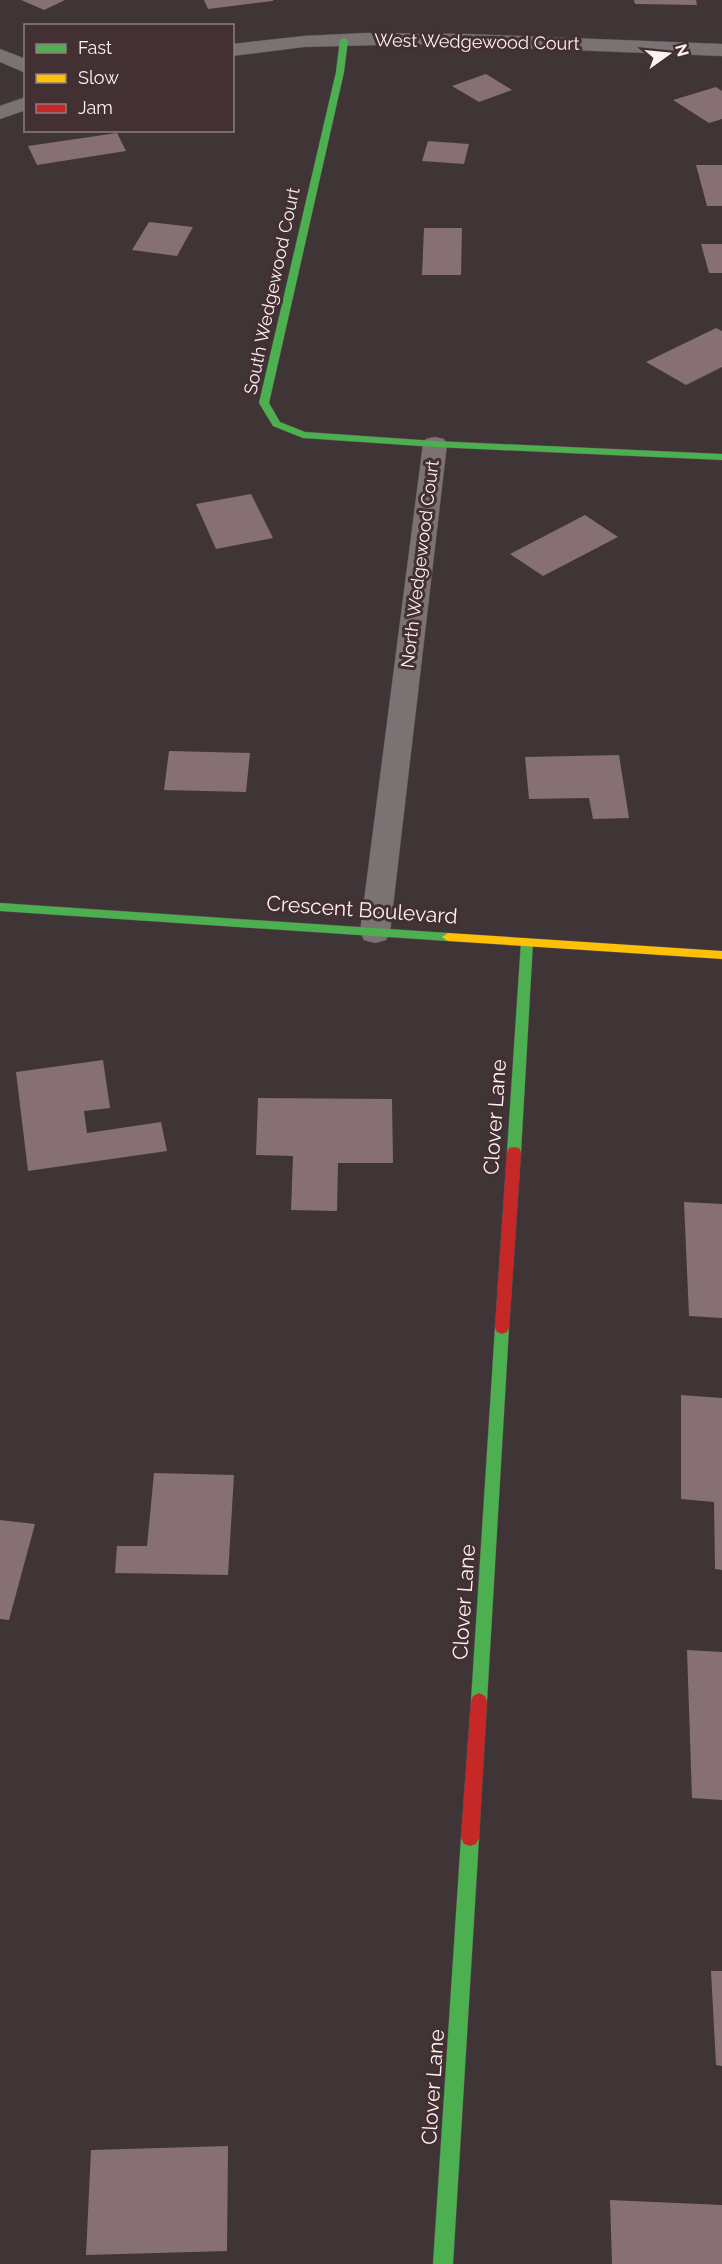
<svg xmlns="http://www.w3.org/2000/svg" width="722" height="2264" font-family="Raleway,sans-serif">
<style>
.building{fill:#867073}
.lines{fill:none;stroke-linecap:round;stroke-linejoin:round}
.street-casing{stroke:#595051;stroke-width:1}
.fast-casing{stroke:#595051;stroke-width:1}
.slow-casing{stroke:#595051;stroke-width:1}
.jam-casing{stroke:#595051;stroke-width:1}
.street{fill:#7b7273;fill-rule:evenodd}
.fast{fill:#4caf50;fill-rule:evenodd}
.slow{fill:#ffc107;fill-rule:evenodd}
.jam{fill:#c62828;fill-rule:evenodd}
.labels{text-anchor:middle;stroke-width:6;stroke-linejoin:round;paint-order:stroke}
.far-street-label{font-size:18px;fill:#fef1f2;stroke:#433032}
.street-label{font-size:21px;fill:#fef1f2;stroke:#433032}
</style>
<rect width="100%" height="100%" fill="#3f3436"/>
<!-- building -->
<g class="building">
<polygon points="21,0 65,0 44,10"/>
<polygon points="204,0 273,0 273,1 208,9"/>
<polygon points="634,0 696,0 697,5 635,4"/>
<polygon points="486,74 512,90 479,102 452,86"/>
<polygon points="716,87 722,91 722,119 709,123 673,100"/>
<polygon points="117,133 126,151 37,165 28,146"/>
<polygon points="428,141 469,144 464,164 422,161"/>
<polygon points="696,165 722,165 722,206 707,206"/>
<polygon points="149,222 193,227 177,256 132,250"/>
<polygon points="424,228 462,228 461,275 422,275"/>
<polygon points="701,244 722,244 722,273 709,273"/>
<polygon points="716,328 722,331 722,367 686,385 646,362"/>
<polygon points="251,494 273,538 216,549 196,504"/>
<polygon points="585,515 618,537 543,576 510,554"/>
<polygon points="169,751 250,753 246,792 164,790"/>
<polygon points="619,755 629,818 593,819 589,798 529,799 525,757"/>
<polygon points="103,1060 110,1108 84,1111 87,1133 161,1122 167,1151 28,1171 16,1072"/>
<polygon points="258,1098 392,1099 393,1163 338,1163 337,1211 291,1210 293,1156 256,1155"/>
<polygon points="684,1202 722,1204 722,1318 689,1316"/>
<polygon points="681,1395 722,1398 722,1570 715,1569 714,1502 681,1499"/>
<polygon points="154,1473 234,1475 228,1575 115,1573 117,1546 147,1546"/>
<polygon points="0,1520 35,1524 9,1620 0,1619"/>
<polygon points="687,1650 722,1652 722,1800 692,1798"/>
<polygon points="711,1971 722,1971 722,2066 716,2065"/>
<polygon points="228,2146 227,2251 86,2255 91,2150"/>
<polygon points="610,2200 722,2205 722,2264 612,2264"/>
</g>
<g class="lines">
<defs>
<g id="street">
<polygon points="365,33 467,34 722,44 722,56 416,44 304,47 232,56 232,44 304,36"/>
<polygon points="0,49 26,59 26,73 0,62"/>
<polygon points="26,97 26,110 0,119 0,106"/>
<polygon points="435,437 444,439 447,444 390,932 386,940 375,943 364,940 360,932 423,444 426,439"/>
</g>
<g id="fast">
<polygon points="344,38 348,40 344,72 269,403 280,422 305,432 435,441 722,454 722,460 435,447 303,438 273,426 259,403 336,72 340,40"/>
<polygon points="0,903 448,933 454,937 448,941 0,911"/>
<polygon points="527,938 533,942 521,1152 519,1156 509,1156 507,1152 521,942"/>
<polygon points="502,1322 507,1324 509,1328 487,1701 485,1706 479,1709 473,1706 471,1701 495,1328 497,1324"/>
<polygon points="470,1830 476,1832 479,1838 453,2264 433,2264 461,1838 464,1832"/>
</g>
<polygon id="slow" points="448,933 722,951 722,959 448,941 442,937"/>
<g id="jam">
<polygon points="514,1147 519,1148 521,1152 509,1328 507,1332 502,1334 497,1332 495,1328 507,1152 509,1148"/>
<polygon points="479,1693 485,1696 487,1701 479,1838 476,1844 470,1846 464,1844 461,1838 471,1701 473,1696"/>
</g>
</defs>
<!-- street casing -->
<use href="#street" class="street-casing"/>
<!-- fast casing -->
<use href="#fast" class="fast-casing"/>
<!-- slow casing -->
<use href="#slow" class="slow-casing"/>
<!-- jam casing -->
<use href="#jam" class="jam-casing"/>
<!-- street -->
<use href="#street" class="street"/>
<!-- fast -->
<use href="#fast" class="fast"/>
<!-- slow -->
<use href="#slow" class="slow"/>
<!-- jam -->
<use href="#jam" class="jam"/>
</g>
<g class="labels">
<!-- far-street labels -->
<g class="far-street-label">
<text transform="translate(477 42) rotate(1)" y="6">West Wedgewood Court</text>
<text transform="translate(272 291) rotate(-78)" y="6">South Wedgewood Court</text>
<text transform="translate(420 564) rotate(-83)" y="6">North Wedgewood Court</text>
</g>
<!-- street labels -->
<g class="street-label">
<text transform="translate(362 910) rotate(4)" y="7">Crescent Boulevard</text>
<text transform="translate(495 1117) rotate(-86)" y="7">Clover Lane</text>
<text transform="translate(464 1602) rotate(-86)" y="7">Clover Lane</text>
<text transform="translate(433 2087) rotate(-86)" y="7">Clover Lane</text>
</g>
</g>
<!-- legend -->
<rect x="24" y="24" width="210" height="108" fill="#433032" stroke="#8e7d7f" stroke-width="1.5"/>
<rect x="36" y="44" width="30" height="9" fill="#4caf50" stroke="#8e7d7f" stroke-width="1.5"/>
<text x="78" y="54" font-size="18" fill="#fef1f2">Fast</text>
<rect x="36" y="74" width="30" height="9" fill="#ffc107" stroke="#8e7d7f" stroke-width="1.5"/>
<text x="78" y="84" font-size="18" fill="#fef1f2">Slow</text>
<rect x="36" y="104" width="30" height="9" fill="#c62828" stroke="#8e7d7f" stroke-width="1.5"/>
<text x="78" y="114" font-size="18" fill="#fef1f2">Jam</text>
<!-- north arrow -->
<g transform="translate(668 54) rotate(75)" stroke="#433032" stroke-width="4.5" paint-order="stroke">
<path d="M0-4.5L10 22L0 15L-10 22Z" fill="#fef1f2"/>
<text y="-9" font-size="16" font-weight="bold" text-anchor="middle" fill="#fef1f2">N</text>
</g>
</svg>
